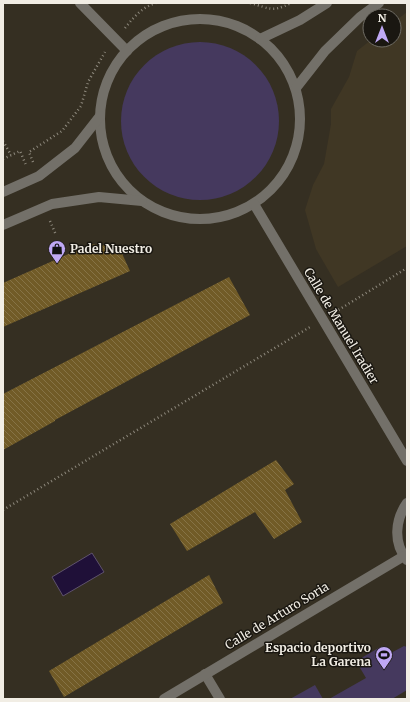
<svg xmlns="http://www.w3.org/2000/svg" width="410" height="702" font-family="Merriweather,serif">
<style>
.built{fill:#403724}
.green{fill:#45395e}
.water{fill:#1f1038;stroke:#5e526c}
.building{fill:url(#building-back-hatch)}
.lines{fill:none;stroke-linecap:round;stroke-linejoin:round}
.path{stroke:#8e897d;stroke-width:2.5;stroke-dasharray:1 3;stroke-linecap:butt}
.minor{stroke:#737069;stroke-width:10}
.labels{text-anchor:middle;stroke-width:3;stroke-linejoin:round;paint-order:stroke}
.poi-label{font-size:12px;font-weight:bold;fill:#f1ede4;stroke:#1a1711;text-anchor:start}
.street-label{font-size:12px;fill:#f1ede4;stroke:#1a1711}
</style>
<defs>
<pattern id="building-back-hatch" width="6" height="6" patternUnits="userSpaceOnUse"><rect width="6" height="6" fill="#715b27"/><path d="M-1 5l2 2M0 0l6 6M5-1l2 2" fill="none" stroke="#867346"/></pattern>
</defs>
<rect width="100%" height="100%" fill="#352f22"/>
<!-- built -->
<polygon class="built" points="407,12 407,246 338,287 316,249 305,210 313,185 324,164 331,124 331,109 349,77 357,51 371,40 394,40 394,22"/>
<!-- green -->
<g class="green">
<circle cx="200" cy="121" r="79"/>
<polygon points="382,646 387,655 404,646 407,647 407,690 392,699 329,699 366,678 356,661"/>
<polygon points="315,685 323,699 290,699"/>
</g>
<!-- water -->
<polygon class="water" points="92,553 104,572 63,596 52,577"/>
<!-- building -->
<g class="building">
<polygon points="91,244 119,247 130,271 3,327 3,283"/>
<polygon points="229,277 250,315 55,420 55,421 3,450 3,394"/>
<polygon points="276,460 294,484 285,490 302,522 274,539 255,512 187,551 170,524"/>
<polygon points="209,575 223,603 64,697 49,671"/>
</g>
<g class="lines">
<!-- path -->
<g class="path">
<path d="M250,3C270,8 271,13 291,3"/>
<path d="M125,28C134,17 142,7 156,3"/>
<polyline points="3,141 11,155"/>
<polyline points="3,159 20,151 26,165"/>
<polyline points="33,162 29,152 62,131 81,106 88,82 105,52"/>
<polyline points="50,221 56,235"/>
<polyline points="335,312 407,268"/>
<polyline points="3,510 310,327"/>
</g>
<!-- minor -->
<g class="minor">
<polyline points="80,3 127,51"/>
<circle cx="200" cy="119" r="100"/>
<polyline points="260,39 300,20 327,3"/>
<polyline points="296,88 325,51 360,17 379,3"/>
<polyline points="3,192 39,176 75,148 100,116"/>
<polyline points="254,204 407,461"/>
<polyline points="3,225 52,204 99,197 142,201"/>
<path d="M407,503C395,520 393,543 407,560"/>
<polyline points="205,674 220,699"/>
<polyline points="164,699 404,556"/>
</g>
</g>
<!-- icons -->
<defs>
<symbol id="shop-pin" viewBox="-11 -11 22 30"><path d="M0 17L-7.5 6A9.5 9.5 0 1 1 7.5 6Z" fill="#bfa8f4" stroke="#1a1711"/><path d="M-5-2.5h2.3a2.7 3.5 0 0 1 5.4 0H5L5.5 6h-11ZM-1.5-2.5h3a1.5 2.3 0 0 0-3 0Z" fill="#111"/></symbol>
<symbol id="stadium-pin" viewBox="-11 -11 22 30"><path d="M0 17L-7.5 6A9.5 9.5 0 1 1 7.5 6Z" fill="#bfa8f4" stroke="#1a1711"/><path d="M0-5a6.5 5 0 1 0 0 10a6.5 5 0 1 0 0-10ZM-3.5-1.8h7v3.6h-7Z" fill="#111"/></symbol>
</defs>
<g fill-rule="evenodd">
<use href="#shop-pin" x="47" y="239" width="20" height="27"/>
<use href="#stadium-pin" x="374" y="645" width="20" height="27"/>
</g>
<g class="labels">
<!-- poi labels -->
<g class="poi-label">
<text x="70" y="253">Padel Nuestro</text>
<text x="371" y="652" text-anchor="end">Espacio deportivo<tspan x="371" dy="14">La Garena</tspan></text>
</g>
<!-- street labels -->
<g class="street-label">
<text transform="translate(341 326) rotate(59)" y="4">Calle de Manuel Iradier</text>
<text transform="translate(277 616) rotate(-31)" y="4">Calle de Arturo Soria</text>
</g>
</g>
<!-- border -->
<rect width="410" height="702" fill="none" stroke="#f1ede4" stroke-width="8"/>
<!-- north arrow -->
<g transform="translate(382 28)"><circle r="19" fill="#1a1711" stroke="#706d65"/>
<path d="M0-3L7 15L0 10L-7 15Z" fill="#bfa8f4"/>
<text y="-6" font-size="11" font-weight="bold" text-anchor="middle" fill="#f1ede4">N</text>
</g>
</svg>
